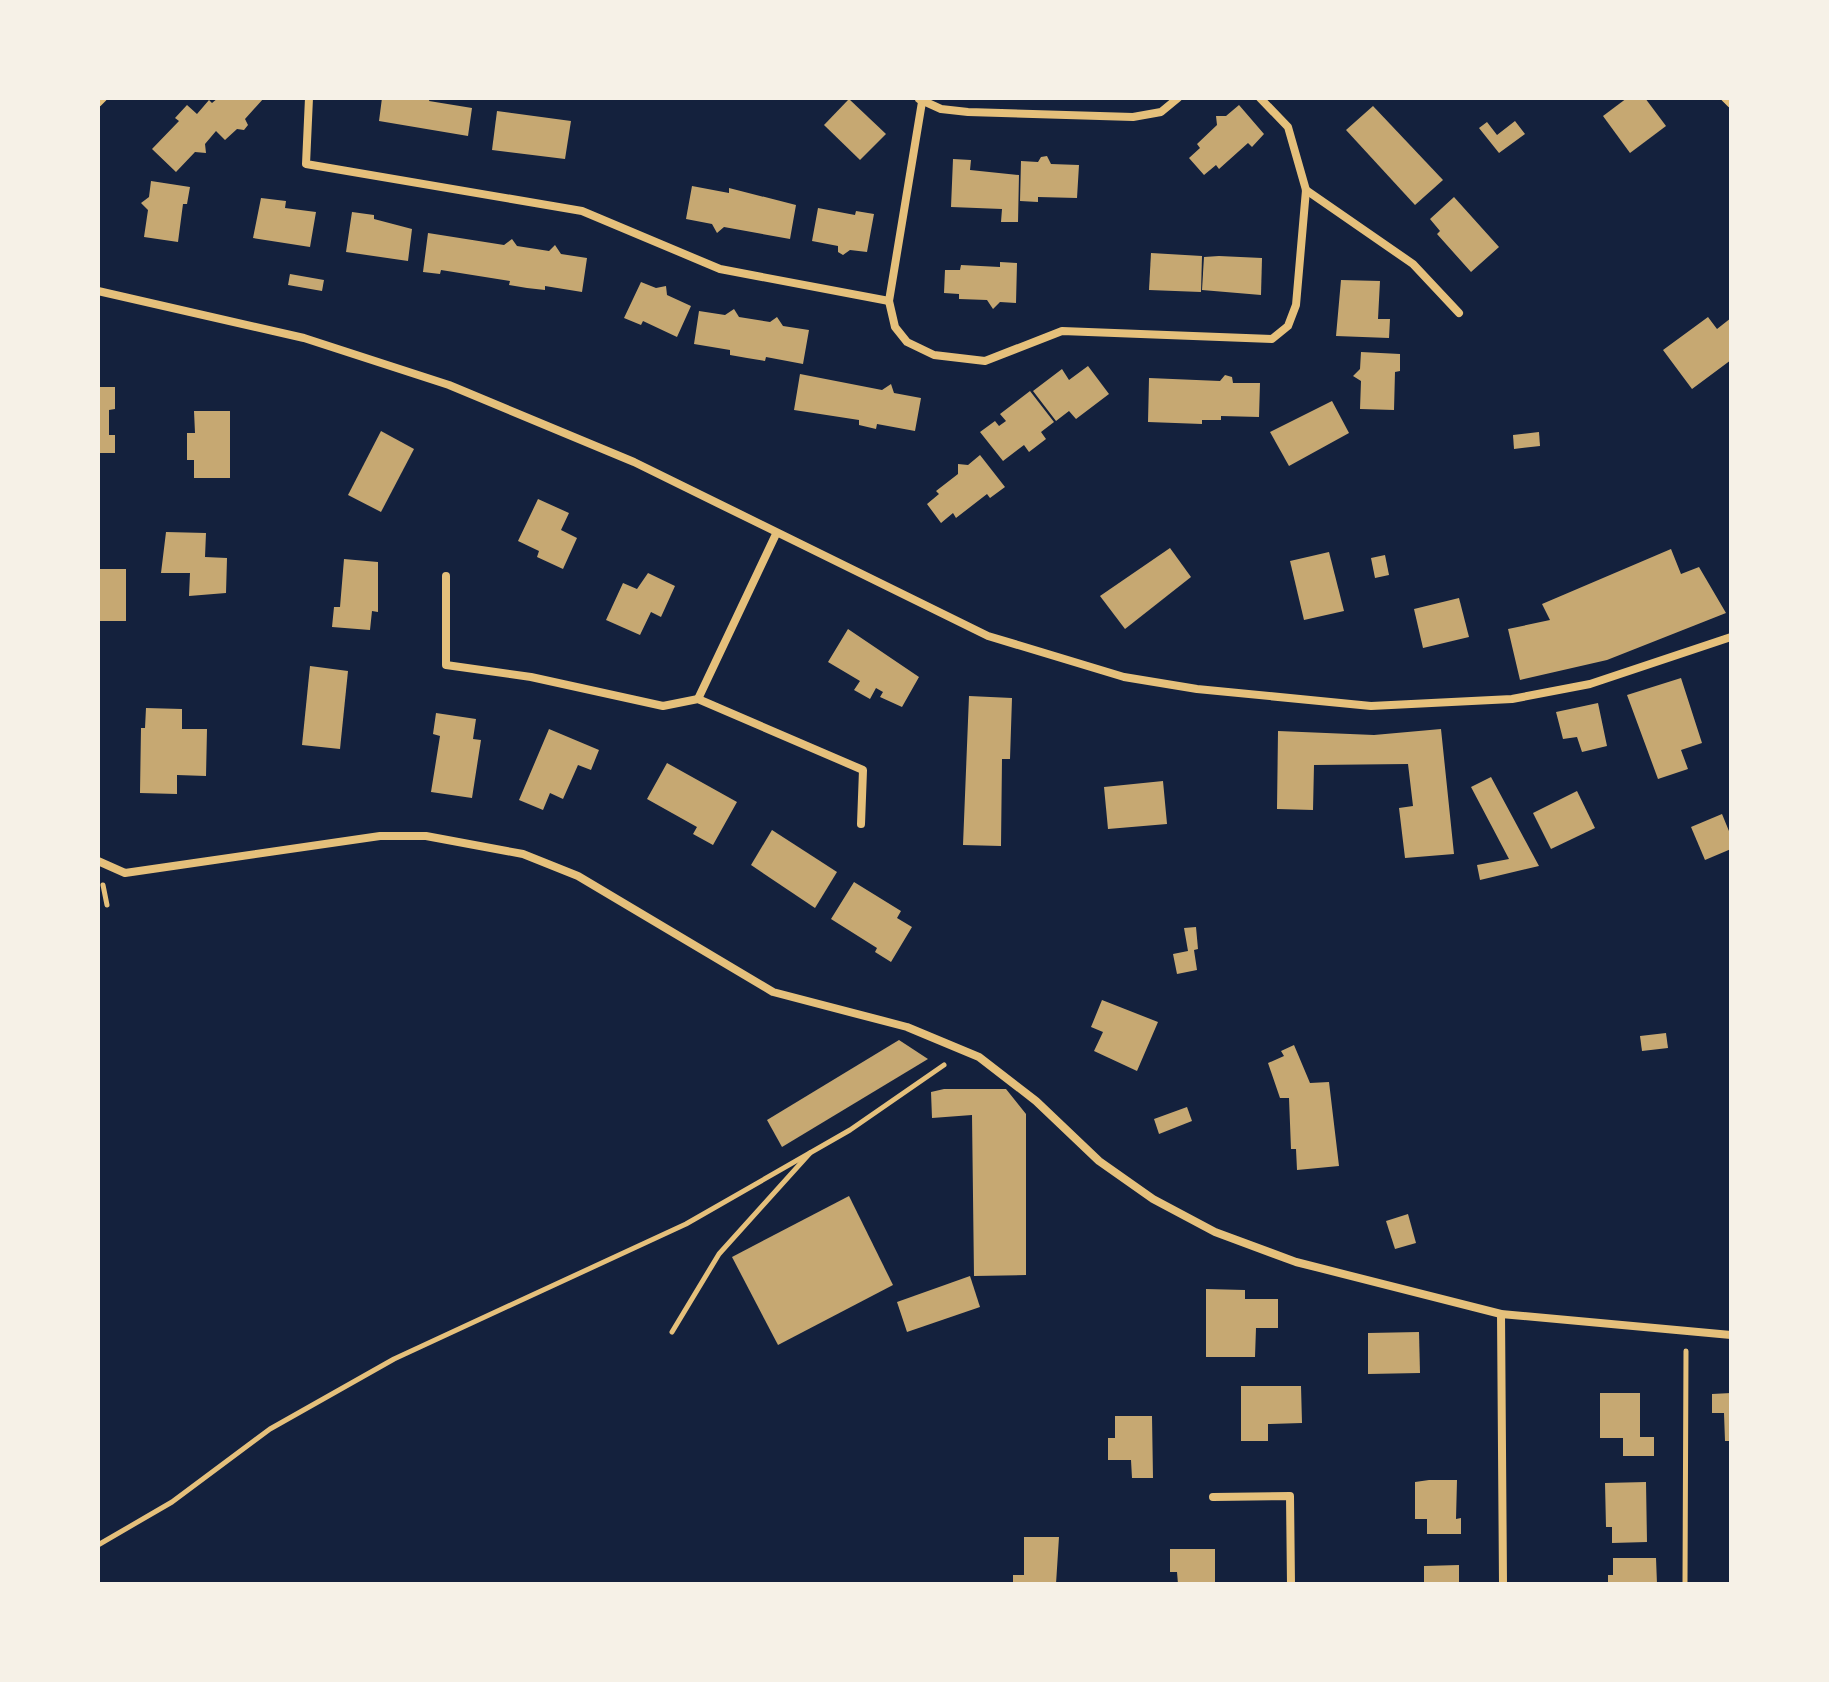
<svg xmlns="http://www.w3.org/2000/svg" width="1829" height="1682" font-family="'Libre Baskerville',serif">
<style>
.building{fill:#c6a872}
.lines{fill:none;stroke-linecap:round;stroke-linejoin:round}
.path{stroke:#e5c07b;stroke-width:5}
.minor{stroke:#e5c07b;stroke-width:8}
</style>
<rect width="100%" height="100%" fill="#14213d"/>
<!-- building -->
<g class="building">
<polygon points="218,98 264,98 245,119 248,125 244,130 237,129 225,140 216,131 205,144 206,153 195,152 176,172 152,149 179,121 175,118 187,105 197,114 209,100 212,103"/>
<polygon points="382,98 430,98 429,101 472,108 468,136 379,121"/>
<polygon points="1627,98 1645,98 1666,126 1630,153 1603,116"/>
<polygon points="849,99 886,134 860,160 824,125"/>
<polygon points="1239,105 1264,134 1252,147 1248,143 1219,169 1216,165 1204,175 1189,158 1200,148 1197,144 1217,125 1216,116 1226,116"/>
<polygon points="1373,106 1443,180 1415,205 1346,130"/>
<polygon points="497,111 571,121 565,159 492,150"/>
<polygon points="1515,121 1525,134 1499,153 1479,128 1487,122 1497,135"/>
<polygon points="1047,156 1051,164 1079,165 1077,198 1038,197 1038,202 1020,201 1021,161 1038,162 1041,157"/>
<polygon points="953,159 971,160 970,170 1019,175 1018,222 1001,222 1002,209 951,207"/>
<polygon points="151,181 190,187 187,204 183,204 178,242 144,237 148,210 141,203 149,197"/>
<polygon points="692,186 729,193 729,188 796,205 790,239 724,227 717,233 712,224 686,219"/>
<polygon points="1454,197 1499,247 1471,272 1437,234 1440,231 1430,219"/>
<polygon points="261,198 286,201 285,208 316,212 310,247 253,238"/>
<polygon points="818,208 855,215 856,211 874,214 867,252 850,250 843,255 838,252 838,246 812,241"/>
<polygon points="352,212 374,215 374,219 412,229 408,261 346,252"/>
<polygon points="428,233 504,245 512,239 517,246 549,251 555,245 561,254 587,258 582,292 545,286 545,290 527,288 509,285 510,281 441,270 440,274 423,272"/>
<polygon points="1151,253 1202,256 1201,292 1149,290"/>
<polygon points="1219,256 1262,258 1261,295 1202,290 1204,257"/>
<polygon points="1000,262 1017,263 1016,303 1000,302 993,309 987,300 959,299 959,294 944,293 945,270 960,270 961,265 1000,267"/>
<polygon points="290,274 324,280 322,291 288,285"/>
<polygon points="1341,280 1380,281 1378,319 1390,319 1389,338 1336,336"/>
<polygon points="641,282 656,288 666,286 667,295 691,306 677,337 643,321 641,325 624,318"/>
<polygon points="734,309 739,317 770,322 777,317 783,326 809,330 803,364 766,357 765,361 747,358 730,355 730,350 694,344 699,311 725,315"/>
<polygon points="1708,317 1717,329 1731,318 1731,360 1692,389 1663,350"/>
<polygon points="1361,352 1400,354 1400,371 1395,372 1394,410 1360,409 1361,381 1353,376 1360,369"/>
<polygon points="1088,366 1109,394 1076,419 1069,411 1056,421 1033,391 1062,369 1069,380"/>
<polygon points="800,374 882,390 891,384 894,393 921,398 915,431 877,424 876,429 859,425 859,420 794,410"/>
<polygon points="1225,375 1232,377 1233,383 1260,383 1259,417 1221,416 1221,420 1202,420 1202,424 1148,422 1149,378 1220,381"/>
<polygon points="98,387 115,387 115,409 109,410 109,435 115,435 115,453 98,453"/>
<polygon points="1030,391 1054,422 1041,432 1046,439 1029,452 1024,445 1003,461 980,432 995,421 999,426 1006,421 1000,414"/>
<polygon points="1332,401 1349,433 1289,466 1270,432"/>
<polygon points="194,411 230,411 230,478 194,478 194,460 187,460 187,433 195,433"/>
<polygon points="381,431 414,449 381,512 348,495"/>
<polygon points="1539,432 1540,446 1514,449 1513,435"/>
<polygon points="980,455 1005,487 990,498 987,494 956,518 953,513 941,523 927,504 939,494 936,491 958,474 958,464 968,465"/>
<polygon points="538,499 569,513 561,530 577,538 563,569 537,557 539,551 518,541"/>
<polygon points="166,532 206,533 205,557 227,558 226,593 189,596 190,573 161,573"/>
<polygon points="1170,548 1191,577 1125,629 1100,596"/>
<polygon points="1671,549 1681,574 1699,567 1726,613 1607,660 1520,680 1508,629 1550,620 1542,604"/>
<polygon points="1329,552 1344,611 1304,620 1290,561"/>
<polygon points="1385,555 1389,575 1375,578 1371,558"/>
<polygon points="344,559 378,562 378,612 372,611 370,630 332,627 334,607 340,607"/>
<rect x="98" y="569" width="28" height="52"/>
<polygon points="648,573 675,586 661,617 651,612 640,635 606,620 623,583 637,589"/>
<polygon points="1459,598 1469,637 1423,648 1414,609"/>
<polygon points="848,629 919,677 902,707 880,697 883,692 876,688 870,699 854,690 860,681 828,662"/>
<polygon points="310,666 348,671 340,749 302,745"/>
<polygon points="1681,678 1702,743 1681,750 1688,769 1658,779 1627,695"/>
<polygon points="969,696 1012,698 1010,759 1002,759 1001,846 963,845"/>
<polygon points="1598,703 1607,746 1582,752 1577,737 1563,739 1556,712"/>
<polygon points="146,708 182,709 182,729 207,729 206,776 177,775 177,794 140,793 141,728 145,728"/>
<polygon points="436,713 476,719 473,739 481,740 472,798 431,792 440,736 433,734"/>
<polygon points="549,729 599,750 591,770 578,765 563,799 550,793 543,810 519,800"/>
<polygon points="1441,729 1454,854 1405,858 1399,808 1413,806 1408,764 1314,765 1313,810 1277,809 1278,731 1374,735"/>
<polygon points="667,763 737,802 713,845 693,834 697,827 647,799"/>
<polygon points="1491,777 1539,866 1480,880 1477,865 1509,859 1471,787"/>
<polygon points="1163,781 1167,824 1108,829 1104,787"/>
<polygon points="1577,791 1595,828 1551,849 1533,813"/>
<polygon points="1722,814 1731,836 1731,849 1705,860 1691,827"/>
<polygon points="772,830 837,872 815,908 751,865"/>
<polygon points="854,882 901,911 897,918 912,927 891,962 875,952 877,948 831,919"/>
<polygon points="1196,927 1198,949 1194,950 1197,970 1177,974 1173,954 1188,951 1184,928"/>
<polygon points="1102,1000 1158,1022 1137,1071 1094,1051 1103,1032 1091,1027"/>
<polygon points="1666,1033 1668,1048 1642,1051 1640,1036"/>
<polygon points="899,1040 928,1059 782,1147 767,1120"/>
<polygon points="1294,1045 1310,1083 1329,1082 1339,1166 1297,1170 1296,1149 1291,1149 1289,1098 1280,1098 1268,1063 1284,1056 1281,1051"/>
<polygon points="944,1089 1006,1089 1026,1114 1026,1275 974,1276 972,1115 932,1118 931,1092"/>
<polygon points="1187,1107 1192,1121 1159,1134 1154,1119"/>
<polygon points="849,1196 893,1285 778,1345 732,1257"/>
<polygon points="1408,1214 1416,1243 1395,1249 1386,1221"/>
<polygon points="970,1276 980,1307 907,1332 897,1302"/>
<polygon points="1206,1289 1245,1290 1245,1299 1278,1299 1278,1328 1256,1328 1255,1357 1206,1357"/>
<polygon points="1419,1332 1420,1373 1368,1374 1368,1333"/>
<polygon points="1241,1386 1301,1386 1302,1423 1268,1424 1268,1441 1241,1441"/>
<polygon points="1600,1393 1640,1393 1640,1437 1654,1437 1654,1456 1623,1456 1623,1438 1600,1438"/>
<polygon points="1731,1393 1731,1441 1725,1441 1724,1413 1712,1413 1712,1394"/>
<polygon points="1115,1416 1152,1416 1153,1478 1132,1478 1131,1460 1108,1460 1108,1438 1115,1438"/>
<polygon points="1429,1480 1457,1480 1456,1519 1461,1518 1461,1534 1427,1534 1427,1519 1415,1519 1415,1482"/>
<polygon points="1646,1482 1647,1542 1612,1543 1612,1527 1606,1527 1605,1483"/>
<polygon points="1024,1537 1059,1537 1056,1584 1013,1584 1013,1575 1024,1575"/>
<polygon points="1170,1549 1215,1549 1215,1584 1178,1584 1177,1572 1170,1572"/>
<polygon points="1613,1558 1656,1558 1657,1584 1608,1584 1608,1575 1613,1575"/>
<polygon points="1459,1565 1459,1582 1455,1584 1424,1584 1424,1566"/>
</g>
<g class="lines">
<!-- path -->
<g class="path">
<polyline points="103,885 107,905"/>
<polyline points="672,1332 719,1254 810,1153"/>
<polyline points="98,1545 172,1502 270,1429 394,1359 686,1224 850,1130 944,1065"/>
<polyline points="1685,1584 1686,1351"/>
</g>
<!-- minor -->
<g class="minor">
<polyline points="309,98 306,164 582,211 720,269 889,301"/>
<polyline points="1725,98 1731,104"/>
<polyline points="919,99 941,109 968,112 1133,117 1161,112 1178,98"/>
<polyline points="922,102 889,301 895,327 907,342 934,355 985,361 1062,331 1272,339 1288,326 1296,305 1306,190 1288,127 1260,98"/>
<polyline points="98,103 103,98"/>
<polyline points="1306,190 1413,264 1459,313"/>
<polyline points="98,291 304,338 449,385 634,462 988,636 1124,677 1197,689 1371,706 1512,699 1590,684 1731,637"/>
<polyline points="446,576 446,665 531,677 663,706 698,699 863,770 861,824"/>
<polyline points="698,699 776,534"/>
<polyline points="98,861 125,873 380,836 426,836 523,854 578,876 773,992 907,1027 979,1057 1036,1101 1099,1161 1153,1199 1215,1232 1296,1262 1501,1314 1731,1335"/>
<polyline points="1501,1314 1503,1584"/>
<polyline points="1213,1497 1290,1496 1291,1584"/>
</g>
</g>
<!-- border -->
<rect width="1829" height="1682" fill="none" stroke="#f6f1e7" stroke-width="200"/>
</svg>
